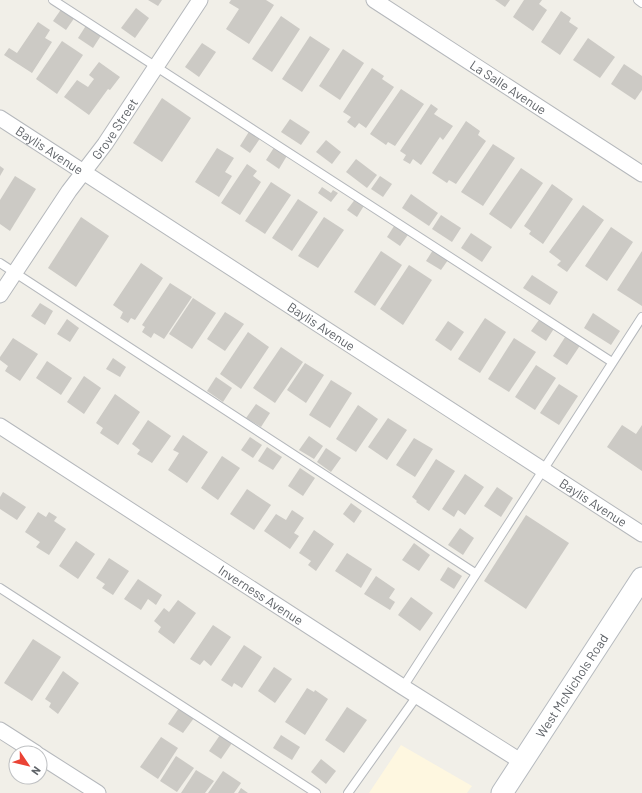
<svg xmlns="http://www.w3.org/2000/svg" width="642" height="793" font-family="Barlow,sans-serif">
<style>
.commercial{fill:#fef7e0}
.building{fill:#cccac5}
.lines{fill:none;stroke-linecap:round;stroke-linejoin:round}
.service-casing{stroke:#b5b8bc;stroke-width:10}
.minor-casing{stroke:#b5b8bc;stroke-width:17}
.secondary-casing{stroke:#b6babf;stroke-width:23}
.service{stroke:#fff;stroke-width:8}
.minor{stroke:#fff;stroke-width:15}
.secondary{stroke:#fff;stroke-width:21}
.labels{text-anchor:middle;stroke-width:3;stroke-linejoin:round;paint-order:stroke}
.street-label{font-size:13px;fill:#5f6368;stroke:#fff}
</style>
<rect width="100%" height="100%" fill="#f1efe8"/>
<!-- commercial -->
<polygon class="commercial" points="401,745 472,786 467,793 369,793"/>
<!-- building -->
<g class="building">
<polygon points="148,0 162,0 158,6"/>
<polygon points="231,0 266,0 274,5 249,44 226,29 239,9 229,3"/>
<polygon points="495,0 510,0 505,7"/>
<polygon points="524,0 542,0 539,4 547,10 533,31 513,17"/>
<polygon points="62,8 75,17 66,30 53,21"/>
<polygon points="136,8 149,18 135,38 121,28"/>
<polygon points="561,11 571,18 569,22 578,28 560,55 541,42"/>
<polygon points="281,16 300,29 272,72 252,59"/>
<polygon points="38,22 50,30 45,38 52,42 32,73 4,55 9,48 17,53"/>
<polygon points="87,24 102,34 93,48 78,38"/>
<polygon points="310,36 330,49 302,92 282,79"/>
<polygon points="588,38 615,57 600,78 573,60"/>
<polygon points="62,41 83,55 57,94 36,79"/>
<polygon points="202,43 216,52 199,77 185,67"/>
<polygon points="343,49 364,63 340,100 319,86"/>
<polygon points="99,62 120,77 110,90 108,89 89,115 64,97 77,80 88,87 94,79 89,75"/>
<polygon points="624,64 642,76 642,90 635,100 611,84"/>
<polygon points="372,68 384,76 382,79 394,87 366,128 359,123 355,128 347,122 351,117 343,112"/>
<polygon points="401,89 424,104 395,146 388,142 386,145 370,134"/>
<polygon points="162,98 191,118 162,162 133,143"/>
<polygon points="431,104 438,109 434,114 453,126 443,140 440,137 421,165 413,159 410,164 403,160 406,155 400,151"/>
<polygon points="290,119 310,132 301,145 281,132"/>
<polygon points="466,121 480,131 478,135 486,141 456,184 449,180 447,183 432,173"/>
<polygon points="250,130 261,137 250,153 240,146"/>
<polygon points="326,140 341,152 332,164 316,152"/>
<polygon points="493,144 515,158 483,206 461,192"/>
<polygon points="275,146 288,154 279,169 266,160"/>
<polygon points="217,148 234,158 225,172 232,176 219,197 195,182"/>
<polygon points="356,159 377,175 367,188 346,172"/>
<polygon points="247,164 257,171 253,176 261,182 240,215 221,203"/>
<polygon points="0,166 4,169 0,176"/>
<polygon points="521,168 543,183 511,229 489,214"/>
<polygon points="15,176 36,189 10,231 0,224 0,200"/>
<polygon points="380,176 392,184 383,197 371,189"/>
<polygon points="271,182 291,195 265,234 245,221"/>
<polygon points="552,184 573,199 543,244 529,234 531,231 524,226"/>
<polygon points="322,187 331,193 333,190 338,193 331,202 318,193"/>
<polygon points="411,194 438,213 429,226 402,208"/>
<polygon points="356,198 365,204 357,217 347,210"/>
<polygon points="298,199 318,212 292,251 272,238"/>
<polygon points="583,205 604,220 567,272 557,265 561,261 549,252"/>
<polygon points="441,215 461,228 452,242 432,229"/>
<polygon points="81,217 109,236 76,287 48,268"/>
<polygon points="324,217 344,230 318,268 298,256"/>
<polygon points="396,223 410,232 400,246 387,237"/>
<polygon points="611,227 633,242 607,281 585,266"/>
<polygon points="471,233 492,247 482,262 461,248"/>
<polygon points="433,250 448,260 441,270 426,261"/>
<polygon points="381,251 402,265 375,306 354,292"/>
<polygon points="642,251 642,306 617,290"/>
<polygon points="141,263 163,278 135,320 131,318 128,323 120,318 123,312 113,305"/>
<polygon points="409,265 432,280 403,325 380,309"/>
<polygon points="532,275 558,292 550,305 523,288"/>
<polygon points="170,283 192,297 164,339 154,333 151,338 142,332 145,327 142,325"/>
<polygon points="193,298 216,313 192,349 169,334"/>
<polygon points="40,303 53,311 45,325 31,316"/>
<polygon points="225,312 244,324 225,351 207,339"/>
<polygon points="593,313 620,331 611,345 584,328"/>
<polygon points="541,317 555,327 546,341 531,331"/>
<polygon points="485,318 506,332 480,373 458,359"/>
<polygon points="67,319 79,328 70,342 57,334"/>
<polygon points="448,321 464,332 451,351 435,340"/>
<polygon points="248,332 269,347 241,389 220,374"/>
<polygon points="567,334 581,344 567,365 553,356"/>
<polygon points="13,338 38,354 20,381 5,371 8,366 0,360 0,357"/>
<polygon points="514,338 536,352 509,392 488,379"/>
<polygon points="281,347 303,362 275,403 253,388"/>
<polygon points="113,358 126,367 120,377 106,369"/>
<polygon points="47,361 72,378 61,395 36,378"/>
<polygon points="305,363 324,375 306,403 287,390"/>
<polygon points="536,365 556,378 535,410 515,397"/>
<polygon points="84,376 101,388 84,414 67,402"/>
<polygon points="216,377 232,388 223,402 207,391"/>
<polygon points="331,380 352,393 330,428 309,415"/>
<polygon points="559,384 578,396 559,425 540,413"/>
<polygon points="115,394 140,412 118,445 100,433 103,428 96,423"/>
<polygon points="256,404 270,413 261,427 246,418"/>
<polygon points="358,405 378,419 356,452 336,439"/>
<polygon points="388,418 407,430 387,460 368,447"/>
<polygon points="148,420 171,436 152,463 137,454 140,450 132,444"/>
<polygon points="622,425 636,434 642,425 642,471 607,447"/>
<polygon points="183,435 208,452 187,483 168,470 179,453 173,450"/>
<polygon points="309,436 323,446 314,459 299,450"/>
<polygon points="250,437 262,445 253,458 241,450"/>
<polygon points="414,438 433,449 415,477 396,465"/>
<polygon points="267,447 282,457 273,470 258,461"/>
<polygon points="326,448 341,458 331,472 317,462"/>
<polygon points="222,456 240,468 218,500 201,488"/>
<polygon points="436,459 455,471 429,511 416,502 417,501 412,497"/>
<polygon points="300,468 315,478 303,496 288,486"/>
<polygon points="465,474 484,487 465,515 458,510 454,517 442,509"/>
<polygon points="497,487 513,498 501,517 484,506"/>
<polygon points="247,489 271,505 254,530 230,514"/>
<polygon points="3,492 26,507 17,520 0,509 0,497"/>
<polygon points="351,503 362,511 354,523 343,514"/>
<polygon points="292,510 304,518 294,533 299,536 290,549 264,531 276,514 286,520"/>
<polygon points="38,512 46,517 49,512 57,517 54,521 66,529 49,555 36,547 40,542 25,532"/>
<polygon points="526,515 569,543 526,609 484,581"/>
<polygon points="460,528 474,538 463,555 448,545"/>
<polygon points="314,530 334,544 316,571 308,565 311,561 299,553"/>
<polygon points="76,541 95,554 78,579 59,566"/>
<polygon points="414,543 430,555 419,571 402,560"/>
<polygon points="347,553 372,569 361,588 335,571"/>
<polygon points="109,558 129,571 113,595 102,588 105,584 96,578"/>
<polygon points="448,567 462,576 454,589 440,580"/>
<polygon points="376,576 395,589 389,598 395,602 390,610 364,594"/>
<polygon points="138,579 162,595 156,605 148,599 141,610 124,599"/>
<polygon points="411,597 433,613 420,631 398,615"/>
<polygon points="178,600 196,613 174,644 158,632 161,627 154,621 164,608 169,612"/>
<polygon points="213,625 231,637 211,666 204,660 200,665 190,659"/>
<polygon points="33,639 61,657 32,701 4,683"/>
<polygon points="244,645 262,657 242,688 234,683 232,687 221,680"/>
<polygon points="274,667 292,679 275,703 258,691"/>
<polygon points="63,671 79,683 58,714 49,707 51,703 45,699"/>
<polygon points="307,688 314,692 315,690 328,699 305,735 285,722"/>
<polygon points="347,707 367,720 344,753 325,740"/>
<polygon points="179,708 194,718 183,733 168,724"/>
<polygon points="220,735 232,743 221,759 209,751"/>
<polygon points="281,735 300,747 292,760 273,748"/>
<polygon points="161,737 178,748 158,779 140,767"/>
<polygon points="176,756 194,768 177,792 160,781"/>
<polygon points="321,759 336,771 326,784 311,772"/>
<polygon points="196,770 214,781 205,793 181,793"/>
<polygon points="223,771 241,783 234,793 208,793"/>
<polygon points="241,788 248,793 238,793"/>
</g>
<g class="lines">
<defs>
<g id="service">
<polyline points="53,0 612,362"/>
<polyline points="638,0 642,3"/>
<polyline points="0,263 475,573"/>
<polyline points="0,588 316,793"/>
<polyline points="403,687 642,317"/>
<polyline points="348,793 417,696"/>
</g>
<g id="minor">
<path id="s1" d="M374,0L642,174"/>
<path id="s2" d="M0,118L642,534"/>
<path id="s3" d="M0,295L69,191L105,144L200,0"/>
<path id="s4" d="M0,426L403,687L522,762"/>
<polyline points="0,730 36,753"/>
<polyline points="40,756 98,793"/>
</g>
<g id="secondary">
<path id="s5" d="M502,793L642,578"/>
</g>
</defs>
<!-- service casing -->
<use href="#service" class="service-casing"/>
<!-- minor casing -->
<use href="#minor" class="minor-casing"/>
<!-- secondary casing -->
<use href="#secondary" class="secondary-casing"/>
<!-- service -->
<use href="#service" class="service"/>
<!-- minor -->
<use href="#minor" class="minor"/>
<!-- secondary -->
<use href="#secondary" class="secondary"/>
</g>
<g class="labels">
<!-- street labels -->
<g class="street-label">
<text dy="5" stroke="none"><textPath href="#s1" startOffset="160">La Salle Avenue</textPath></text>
<text dy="5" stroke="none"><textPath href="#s3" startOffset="202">Grove Street</textPath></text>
<text dy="5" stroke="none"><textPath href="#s2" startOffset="59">Baylis Avenue</textPath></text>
<text dy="5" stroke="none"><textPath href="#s2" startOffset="383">Baylis Avenue</textPath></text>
<text dy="5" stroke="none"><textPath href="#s2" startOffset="707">Baylis Avenue</textPath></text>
<text dy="5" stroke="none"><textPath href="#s4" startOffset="311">Inverness Avenue</textPath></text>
<text dy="5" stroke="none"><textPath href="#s5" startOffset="128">West McNichols Road</textPath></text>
</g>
</g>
<!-- north arrow -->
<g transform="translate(28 765) rotate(125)"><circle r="19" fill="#ffffff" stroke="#bfc1c3"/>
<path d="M0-3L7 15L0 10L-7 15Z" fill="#ea4335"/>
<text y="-6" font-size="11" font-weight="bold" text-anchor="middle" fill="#5f6368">N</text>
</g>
</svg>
